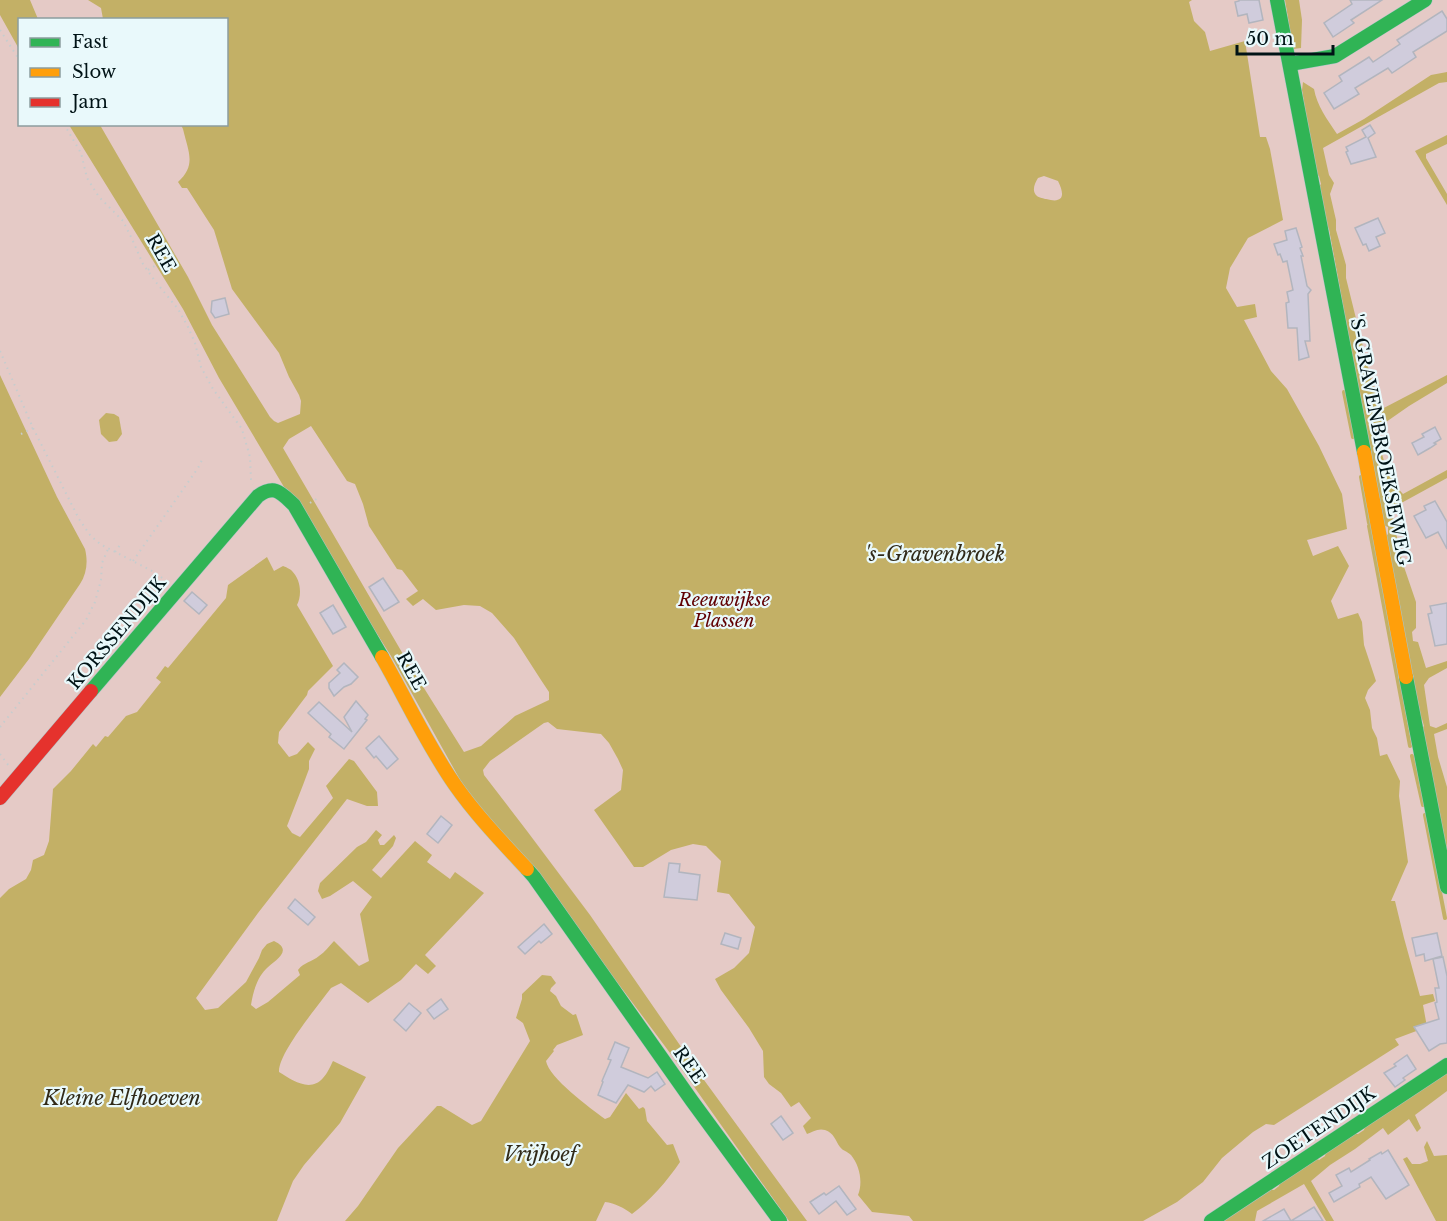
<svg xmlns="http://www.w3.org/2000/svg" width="1447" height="1221" font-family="'Libre Baskerville',serif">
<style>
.green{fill:#e5cac6;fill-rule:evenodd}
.water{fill:#c3b066;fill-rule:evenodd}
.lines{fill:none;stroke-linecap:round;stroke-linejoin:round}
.stream{stroke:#c3b066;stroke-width:4}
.building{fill:#d0ccdc;stroke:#b2b5be;stroke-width:1.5}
.fast-casing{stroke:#abc6c9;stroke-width:15}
.slow-casing{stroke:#abc6c9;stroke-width:15}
.jam-casing{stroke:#abc6c9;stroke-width:15}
.path{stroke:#c6cdce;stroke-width:2;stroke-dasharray:1.5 4.5;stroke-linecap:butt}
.fast{stroke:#30b455;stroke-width:14}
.slow{stroke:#ff9f0a;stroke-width:14}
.jam{stroke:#e5322d;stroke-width:14}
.labels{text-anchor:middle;stroke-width:4.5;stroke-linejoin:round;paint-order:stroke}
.street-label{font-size:18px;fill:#001316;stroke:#e9f9fb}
.park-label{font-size:18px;font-style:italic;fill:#610103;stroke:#e9f9fb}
.water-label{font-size:20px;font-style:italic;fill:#312a18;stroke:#e9f9fb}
</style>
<rect width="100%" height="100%" fill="#cfe9ec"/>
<!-- green -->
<path class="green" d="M0,0H1447V1221H0ZM20,20H226V124H20Z"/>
<!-- water -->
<g class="water">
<polygon points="0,0 30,0 38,19 20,20 19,49 0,15"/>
<path d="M88,0H1192L1189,2L1194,21L1205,32L1210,51L1245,41L1260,137H1266L1270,149L1283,220L1248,238L1230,268L1226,288L1237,307L1255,304L1257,317L1244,320L1271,371L1287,389L1319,446L1342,494L1347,529L1307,540L1313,556L1338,546L1349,566L1331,601L1338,619L1358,613L1362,622L1364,645L1376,681L1368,690L1365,698L1370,710L1372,728L1377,738L1380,756L1387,754L1400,781L1399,796L1408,862L1391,901H1395L1404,938L1420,996L1433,994L1435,1001L1423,1005L1427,1027L1395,1039L1399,1045L1274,1125L1266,1124L1253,1132L1222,1158L1203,1182L1177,1202L1143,1221H913L909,1216L872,1212L858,1195C863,1183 860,1166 851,1155C847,1151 843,1151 840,1147C835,1140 834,1133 825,1130C818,1128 812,1132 807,1134L803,1126L811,1118L799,1102L791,1107L781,1093L769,1084L764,1077L763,1051L749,1028L721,990L715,979L734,968L749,953L755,927L729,894L717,892L721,861L706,846L693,844L671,850L643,867H634L594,810L621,790L623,770L618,759L609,743L601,734L557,729L548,722L544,723L490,761L483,770L484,775L527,831L590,915L704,1080L807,1221H789L673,1057L623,990L468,794L391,656L284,487L219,378L183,309L69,125H100L188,277L212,325L270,417L274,421L278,423L300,414L301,401L299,395L289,377L279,353L232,289L214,230L187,188H182L178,182C197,165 188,151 183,129L181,125L226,124V20L103,19L101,8ZM1044,176L1058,181C1065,195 1064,204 1046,199C1045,199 1038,197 1037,196C1031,191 1035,183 1038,178ZM311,426L347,481L355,484L363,504L369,526L397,569L402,570L418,591L406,599L413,606L423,599L436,610L464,605L480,606L492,613L514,638L541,680L549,692V700L515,716L481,746L464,752L407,661L283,448L289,439Z"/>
<polygon points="1285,0 1299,0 1302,20 1301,48 1293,49"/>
<path d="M1447,72V82L1439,83L1323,148L1329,175L1334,183L1330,194L1336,220V230L1346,265V278L1367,363L1380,410L1447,375V383L1409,406L1376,429C1381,453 1386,475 1403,494L1447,470V478L1394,507L1393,518L1402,561L1416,602V628L1412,632L1413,641L1418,642L1426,668L1447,661V668L1429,678L1424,685L1430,726L1436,728L1447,723V729L1434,734L1438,757L1447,787V861L1421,730L1424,726L1422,719L1419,718L1385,538L1388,534V527L1383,525L1329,229L1326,226L1318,188L1321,184L1319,176L1315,175L1302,90L1303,82L1314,89C1317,106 1327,119 1337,134L1364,119L1431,75Z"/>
<polygon points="1447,135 1447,144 1426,154 1426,158 1447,194 1447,205 1415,151"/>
<path d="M0,375L57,497L85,549C88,561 87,573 80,584L29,659L0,697Z"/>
<polygon points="106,413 114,414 119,417 122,434 117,441 109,442 101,434 99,420"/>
<path d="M267,557L274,571L283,566C284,566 292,570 292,571C301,580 302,595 297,605L333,666L308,691L307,695L279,732L278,743L289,757L297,754L308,742L315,749L309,761V769L303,785L287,826L292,833L300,837L333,798L326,786L349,759L354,761L377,792L378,806H367L347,799L258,913L196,998L205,1010L218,1008L246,982L259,958L262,950L267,944L274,941C295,951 273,961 266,969C257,978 253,992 251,1005L256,1009L268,1002L300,975L298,970C304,962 312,962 319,956C325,952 329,946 334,941L359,966L369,961L360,914L372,897L353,881L330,896L322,899L318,891L320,883L357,847L366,842L376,830L382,835L378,840L380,845H384L394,835L396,838L393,846L372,870L381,878L415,841L432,855L427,862L450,879L455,872L484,893L425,955L436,966L428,974L416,964L401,980L368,1003L341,983L331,988C318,1006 278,1053 279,1072C292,1080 310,1093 323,1078C327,1074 330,1067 333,1061L366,1077L340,1123L304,1165L293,1181L277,1221H0V898L9,889L26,879L31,870L33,860L44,855L49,841L53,789L71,771L93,744L96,747L105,736L108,737L126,716L137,712L161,682L156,678L165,666L168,668L226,598L228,585Z"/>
<path d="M542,975L551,976L556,983L551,988L550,991L556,996L561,1006L573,1015L576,1014L583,1035L557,1045L553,1050L554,1051L546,1061C549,1078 590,1108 605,1119L610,1117L626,1093L639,1109L643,1107L645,1109L647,1121L667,1145L673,1144L680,1162C667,1181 650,1201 632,1214C624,1208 615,1203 605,1202L596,1221H345L358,1206L398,1148L437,1106H441L472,1125L481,1121L530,1041L523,1023L516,1018L522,999V994Z"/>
<polygon points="1447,1073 1447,1091 1415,1115 1421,1128 1417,1132 1409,1119 1388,1135 1383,1128 1355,1149 1330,1165 1311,1181 1334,1221 1326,1221 1304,1184 1257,1211 1255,1221 1220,1221 1269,1189 1274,1190 1279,1186 1280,1182 1316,1158 1319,1160 1325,1156 1326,1151 1354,1134 1358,1134 1364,1130 1365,1127"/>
<polygon points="1427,1141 1434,1156 1447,1155 1447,1221 1436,1221 1403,1159 1407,1157 1412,1164 1420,1164 1428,1161 1424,1147"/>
</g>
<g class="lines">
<!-- stream -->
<g class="stream">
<polyline points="1344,392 1353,437"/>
<polyline points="1361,477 1369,523"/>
<polyline points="1369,526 1410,746"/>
<polyline points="1412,756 1423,805"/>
<polyline points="1425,815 1445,918"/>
</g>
</g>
<!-- building -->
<g class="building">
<polygon points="1239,0 1259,0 1263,20 1249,23 1247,14 1238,16 1235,2 1239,1"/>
<polygon points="1350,0 1382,0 1351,20 1354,23 1333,37 1324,23 1352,4"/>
<polygon points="1442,11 1447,19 1447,31 1413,52 1416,57 1392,73 1388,68 1355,88 1359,94 1334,109 1324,93 1342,81 1339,76 1369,57 1373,62 1400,44 1397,40"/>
<polygon points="1370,125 1375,133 1368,138 1376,157 1351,164 1346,152 1348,151 1346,147 1366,137 1362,130"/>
<polygon points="1378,218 1385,233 1376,237 1380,246 1369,251 1366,244 1363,245 1355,228"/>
<polygon points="1296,228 1302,247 1300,248 1303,256 1301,256 1307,286 1311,290 1308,294 1310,341 1305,341 1309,357 1299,360 1297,328 1288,328 1286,303 1289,302 1287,292 1293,290 1287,261 1283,262 1280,254 1278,255 1274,244 1287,240 1285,231"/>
<polygon points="225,298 229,314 215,318 211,312 212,301"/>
<polygon points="1435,427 1441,439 1434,443 1436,444 1430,448 1418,455 1412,443 1424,437 1422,434"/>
<polygon points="1435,501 1447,522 1447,549 1438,532 1426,538 1414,516 1426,510 1424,506"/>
<polygon points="383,578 399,602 384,611 369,587"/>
<polygon points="192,592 207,605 199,614 184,601"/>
<polygon points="1447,603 1447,644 1435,646 1428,614 1432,613 1430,606"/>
<polygon points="333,605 346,627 333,634 320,613"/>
<polygon points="344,663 358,677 351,684 344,687 334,696 329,688 329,683 340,673 337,670"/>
<polygon points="356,701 368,715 365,719 367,720 344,749 329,737 331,734 308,713 319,702 352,732 344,717"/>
<polygon points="379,736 398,759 387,769 376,756 374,758 366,748"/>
<polygon points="441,816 452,825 438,843 427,834"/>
<polygon points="669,863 680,864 679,872 700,875 697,900 664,897"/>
<polygon points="295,899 315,917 308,925 288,908"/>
<polygon points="544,924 552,934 541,943 539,941 525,954 518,947"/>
<polygon points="725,933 741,938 738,949 721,944"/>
<polygon points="1437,933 1442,956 1425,961 1424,954 1416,956 1412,938"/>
<polygon points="1443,957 1447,976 1447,1043 1440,1044 1429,1051 1414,1027 1439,1019 1435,1003 1437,1002 1435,988 1439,988 1433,959"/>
<polygon points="441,999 448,1009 434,1019 427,1010"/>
<polygon points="409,1003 421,1013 406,1031 394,1020"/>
<polygon points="615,1042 629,1048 621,1067 648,1078 657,1072 665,1084 655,1091 651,1086 644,1092 628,1085 616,1103 598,1095 603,1082 602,1081 611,1060 608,1059"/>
<polygon points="1407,1055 1416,1069 1403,1078 1405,1080 1395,1087 1384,1073 1396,1066 1394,1064"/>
<polygon points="781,1116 793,1133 783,1140 771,1124"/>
<polygon points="1388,1150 1409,1185 1386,1199 1371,1177 1359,1184 1360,1187 1334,1202 1329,1193 1342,1186 1336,1175 1349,1168 1351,1172 1370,1160 1369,1159 1381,1152 1382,1154"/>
<polygon points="839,1186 856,1209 847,1215 836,1201 819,1214 810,1202 824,1193 826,1195"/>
<polygon points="1314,1207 1323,1221 1263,1221 1284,1209 1291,1221"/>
</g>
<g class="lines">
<defs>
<g id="fast">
<polyline points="1277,0 1364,452"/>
<polyline points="1290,64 1335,56 1425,0"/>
<polyline points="1406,677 1447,887"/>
<path d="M91,691L258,496C275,484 281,493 294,505L382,657"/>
<polyline points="527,869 534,877 692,1101 780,1221"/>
<polyline points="1211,1221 1447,1065"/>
</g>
<g id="slow">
<polyline points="1364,452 1406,677"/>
<path d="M382,657C406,699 427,745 455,785C476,815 502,842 527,869"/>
</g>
<polyline id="jam" points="0,798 91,691"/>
</defs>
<!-- fast casing -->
<use href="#fast" class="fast-casing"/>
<!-- slow casing -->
<use href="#slow" class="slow-casing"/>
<!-- jam casing -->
<use href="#jam" class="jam-casing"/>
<!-- path -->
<g class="path">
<polyline points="0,30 20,61"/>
<polyline points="64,124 81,153 87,178 99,197 123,221 132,239 143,264 155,281 178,309 188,327 195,343 201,367 213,389 242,429 250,457 251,480 253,484"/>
<polyline points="148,270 174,254"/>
<polyline points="0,351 33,428 79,519 90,535 100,544 154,572 168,582"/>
<polyline points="21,434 33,428"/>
<polyline points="310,503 318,498"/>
<polyline points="115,552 120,545"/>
<polyline points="133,561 198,468 203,458"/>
<polyline points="0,727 86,620 95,602 101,580 102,563 108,549"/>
<polyline points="0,754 9,766"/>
</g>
<!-- fast -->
<use href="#fast" class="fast"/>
<!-- slow -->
<use href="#slow" class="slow"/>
<!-- jam -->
<use href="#jam" class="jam"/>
</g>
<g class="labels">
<!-- street labels -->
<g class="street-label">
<text transform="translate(161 253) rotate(60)" y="6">REE</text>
<text transform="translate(1380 440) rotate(79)" y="6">'S-GRAVENBROEKSEWEG</text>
<text transform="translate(117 633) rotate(-50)" y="6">KORSSENDIJK</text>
<text transform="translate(411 671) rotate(61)" y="6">REE</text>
<text transform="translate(689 1065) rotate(55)" y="6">REE</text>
<text transform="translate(1319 1128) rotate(-34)" y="6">ZOETENDIJK</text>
</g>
<!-- park labels -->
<g class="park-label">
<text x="724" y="606">Reeuwijkse<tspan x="724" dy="21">Plassen</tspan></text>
</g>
<!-- water labels -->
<g class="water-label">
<text x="935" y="561">'s-Gravenbroek</text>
<text x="122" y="1105">Kleine Elfhoeven</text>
<text x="540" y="1161">Vrijhoef</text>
</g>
</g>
<!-- legend -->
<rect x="18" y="18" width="210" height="108" fill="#e9f9fb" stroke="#8c9d9f" stroke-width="1.5"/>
<rect x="30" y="38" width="30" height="9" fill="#30b455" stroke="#8c9d9f" stroke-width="1.5"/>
<text x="72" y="48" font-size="18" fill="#001316">Fast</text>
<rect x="30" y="68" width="30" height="9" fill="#ff9f0a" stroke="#8c9d9f" stroke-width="1.5"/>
<text x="72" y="78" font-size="18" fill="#001316">Slow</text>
<rect x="30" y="98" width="30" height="9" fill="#e5322d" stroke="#8c9d9f" stroke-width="1.5"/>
<text x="72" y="108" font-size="18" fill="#001316">Jam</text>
<!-- scale -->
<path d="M1237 45v9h96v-9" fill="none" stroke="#001316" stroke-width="3"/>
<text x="1246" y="45" font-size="18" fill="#001316" stroke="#e9f9fb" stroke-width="4.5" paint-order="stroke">50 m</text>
</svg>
